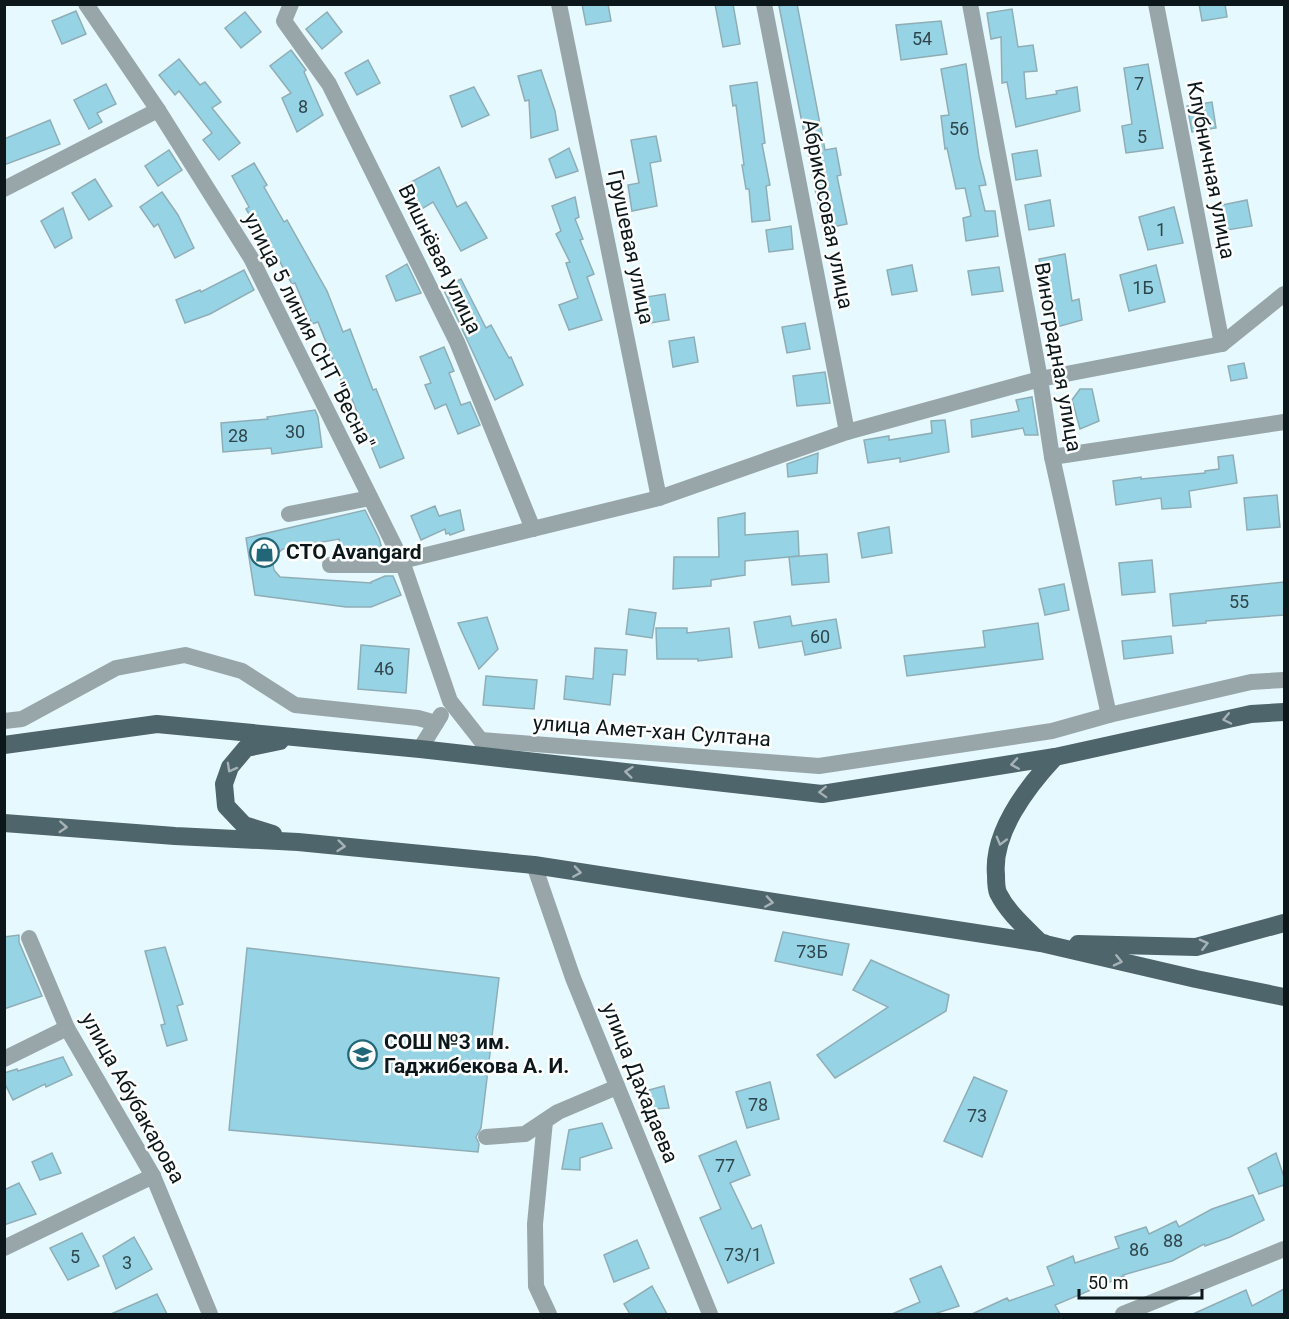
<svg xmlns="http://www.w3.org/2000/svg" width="1289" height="1319" font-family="Roboto,sans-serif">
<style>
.building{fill:#96d4e5;stroke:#8fadb6;stroke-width:1.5}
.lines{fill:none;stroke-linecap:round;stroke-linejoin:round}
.minor{stroke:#98a6a9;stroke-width:16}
.major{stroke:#4d656b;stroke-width:18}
.oneway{stroke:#a6b2b5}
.labels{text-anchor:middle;stroke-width:5;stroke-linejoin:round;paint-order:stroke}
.number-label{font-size:18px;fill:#2e464d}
.street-label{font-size:21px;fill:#0b171a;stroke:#fff}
.poi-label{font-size:21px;font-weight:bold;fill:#0b171a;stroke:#fff;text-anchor:start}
</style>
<rect width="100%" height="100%" fill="#e6f9fe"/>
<!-- building -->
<g class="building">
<polygon points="582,4 608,4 611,21 586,25"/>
<polygon points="715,4 733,4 740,44 723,47"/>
<polygon points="789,4 797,4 825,150 836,148 841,175 837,176 847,224 823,229 779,6"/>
<polygon points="1199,4 1225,4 1227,17 1202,21"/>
<polygon points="1012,9 1018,47 1033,45 1037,71 1024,72 1026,99 1057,94 1056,91 1077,87 1080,111 1016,127 1007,82 1002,83 1001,37 991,39 987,13"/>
<polygon points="76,11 86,34 62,44 52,21"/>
<polygon points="245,12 261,32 241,48 225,28"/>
<polygon points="327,12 342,32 322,49 306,29"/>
<polygon points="941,21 947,54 901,60 896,25"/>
<polygon points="291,50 306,70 304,72 323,115 297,132 282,98 291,93 270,66"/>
<polygon points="179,59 200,85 205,82 221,102 212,108 240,143 219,160 203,140 212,133 179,91 175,95 159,75"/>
<polygon points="368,60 380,83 357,95 345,73"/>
<polygon points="966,64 979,157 986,185 979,186 985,211 995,211 998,236 966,241 963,218 971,216 965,188 956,189 947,148 945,149 941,116 949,115 941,69"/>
<polygon points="1148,64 1163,148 1126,153 1122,126 1132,124 1124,68"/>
<polygon points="541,70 555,111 558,130 531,138 529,100 525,101 518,76"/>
<polygon points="757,82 765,143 762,144 770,185 766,186 770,220 752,222 749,189 746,189 742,165 744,165 736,105 733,106 730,86"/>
<polygon points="106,84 116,104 97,113 102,122 89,129 74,100"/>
<polygon points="474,87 489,115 462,127 450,96"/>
<polygon points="1212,102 1216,128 1192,132 1187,106"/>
<polygon points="50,120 60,144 4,165 4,139"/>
<polygon points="656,136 661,161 650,163 657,206 632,211 628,185 639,183 631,140"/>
<polygon points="569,148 578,171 556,178 549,159"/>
<polygon points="169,150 182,170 158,186 145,166"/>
<polygon points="1037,150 1041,176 1016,180 1012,154"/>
<polygon points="254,163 267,185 264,187 284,222 287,220 327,291 343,332 350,329 373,390 376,389 404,458 380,468 349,392 346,393 318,322 312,324 295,283 292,284 262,229 259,231 246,209 249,207 232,176"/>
<polygon points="439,167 457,207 466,202 487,238 461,251 433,202 415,213 400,188"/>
<polygon points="95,179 112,206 89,220 72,193"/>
<polygon points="162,192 178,215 194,248 175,258 158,224 154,227 140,207"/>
<polygon points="575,197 579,217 575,219 583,239 580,240 594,274 587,277 602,320 569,330 559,305 578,298 566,263 570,262 556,234 561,231 552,206"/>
<polygon points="1050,200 1054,226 1029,230 1025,205"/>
<polygon points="1247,200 1252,226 1227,230 1222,205"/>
<polygon points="1174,207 1183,243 1148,250 1139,217"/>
<polygon points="63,208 72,238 55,248 41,221"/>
<polygon points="791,226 793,249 769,252 766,230"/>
<polygon points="1065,254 1072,301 1079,299 1082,320 1053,328 1049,283 1044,284 1039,259"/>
<polygon points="407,264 421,293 396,301 386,276"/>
<polygon points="912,265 917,291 892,295 887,270"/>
<polygon points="1156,265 1165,302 1129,311 1120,275"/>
<polygon points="999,267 1003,291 972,295 968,271"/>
<polygon points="244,270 254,290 210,314 185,323 176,300 200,290 201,292"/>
<polygon points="461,279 486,328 491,325 509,358 511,357 523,385 495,400 443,288"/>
<polygon points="665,294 669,320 644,324 640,298"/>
<polygon points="805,323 810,349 787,353 782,327"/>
<polygon points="694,337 698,362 673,367 669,341"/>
<polygon points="444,347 454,371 449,373 461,405 470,402 480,425 458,434 446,404 435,409 425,385 431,383 420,357"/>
<polygon points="1244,363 1247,378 1231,381 1228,366"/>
<polygon points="825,372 830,403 797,406 793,376"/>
<polygon points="1080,389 1092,389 1099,421 1080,429 1072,400"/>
<polygon points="1032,397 1038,435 1025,435 1023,428 972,437 971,420 1019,411 1016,400"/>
<polygon points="315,410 318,417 322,447 272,454 271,448 223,452 221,423 268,419 267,417"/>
<polygon points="945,420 949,452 900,462 900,458 868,463 864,440 889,436 889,440 932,433 931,421"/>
<polygon points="818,453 817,473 788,477 787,464"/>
<polygon points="1233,455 1237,483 1189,491 1191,507 1162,509 1161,498 1116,505 1113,481 1141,477 1141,479 1205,473 1205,471 1219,469 1218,457"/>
<polygon points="1277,495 1280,527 1247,530 1244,498"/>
<polygon points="435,506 439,516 460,510 464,530 450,535 449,533 446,534 445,529 421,540 411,516"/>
<polygon points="365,510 379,538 383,552 363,555 361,547 342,552 339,539 283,549 272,558 274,570 280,577 371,583 371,582 385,576 393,576 401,595 371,607 346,607 255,595 246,538"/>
<polygon points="745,513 745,535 798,531 799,556 745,561 745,575 711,580 711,586 673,589 674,557 719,557 718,518"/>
<polygon points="889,527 892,553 862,558 858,533"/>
<polygon points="827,554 829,582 792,585 789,557"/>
<polygon points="1152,560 1155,592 1122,595 1119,563"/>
<polygon points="1284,582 1284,615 1206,621 1206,623 1173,626 1170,594"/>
<polygon points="1064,584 1069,610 1045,615 1039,589"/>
<polygon points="629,609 656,613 652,638 626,634"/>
<polygon points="790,616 792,626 836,619 841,648 805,655 802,641 759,648 754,622"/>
<polygon points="487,617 498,649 479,669 458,623"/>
<polygon points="1038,623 1043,659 907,676 904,656 985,647 983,631"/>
<polygon points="656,628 687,628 687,633 729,628 732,657 698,661 698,659 657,659"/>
<polygon points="1171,636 1173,653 1124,659 1122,641"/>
<polygon points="361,645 409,649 406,693 358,689"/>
<polygon points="595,648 627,650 625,675 613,674 610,705 564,699 566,676 593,679"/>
<polygon points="486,676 537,680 534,709 483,705"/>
<polygon points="783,932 849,944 842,975 775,961"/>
<polygon points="19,935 19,942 42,996 4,1009 4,937"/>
<polygon points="165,947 183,1004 177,1006 187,1040 167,1046 161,1025 165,1024 145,951"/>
<polygon points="247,948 499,978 481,1128 476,1137 479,1144 478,1152 229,1130"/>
<polygon points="871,960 949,995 946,1011 835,1078 817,1055 888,1007 853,990"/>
<polygon points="63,1057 72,1075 46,1087 45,1084 13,1100 4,1082 4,1073 17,1069 18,1071"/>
<polygon points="974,1077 1007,1091 982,1157 944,1141"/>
<polygon points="770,1082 779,1119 747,1128 736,1092"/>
<polygon points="664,1086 669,1108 653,1109 649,1090"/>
<polygon points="602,1123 612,1148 580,1158 580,1170 562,1169 569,1130"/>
<polygon points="736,1141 750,1175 730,1183 752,1229 761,1225 774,1263 728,1283 700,1218 721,1209 699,1156"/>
<polygon points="52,1153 61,1173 40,1180 32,1162"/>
<polygon points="1276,1153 1284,1177 1284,1185 1259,1194 1248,1168"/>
<polygon points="19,1183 36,1214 4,1225 4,1190"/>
<polygon points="1253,1195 1264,1220 1230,1237 1205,1246 1204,1244 1172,1261 1123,1275 1124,1276 1055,1305 1060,1314 972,1314 1007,1298 1009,1301 1054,1285 1047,1267 1073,1256 1075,1263 1119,1248 1115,1237 1146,1227 1149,1234 1176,1221 1179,1227 1212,1209"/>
<polygon points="82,1233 99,1266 68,1280 50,1248"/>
<polygon points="134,1237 152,1269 116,1289 103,1256"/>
<polygon points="637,1240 649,1268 614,1282 604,1255"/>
<polygon points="941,1266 959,1306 934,1314 892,1314 920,1302 910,1279"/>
<polygon points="652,1286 667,1314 630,1314 624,1304"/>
<polygon points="1284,1289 1284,1314 1193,1314 1246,1290 1252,1306"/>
<polygon points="157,1294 167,1314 111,1314"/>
</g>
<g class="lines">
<!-- minor -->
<g class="minor">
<polyline points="86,4 158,110 251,258 402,561 450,701 494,757"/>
<polyline points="291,4 284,21 329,84 457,342 533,529"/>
<polyline points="559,4 659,498"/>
<polyline points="764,4 847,432"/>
<polyline points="970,4 1040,379 1052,457 1109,715"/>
<polyline points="1156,4 1222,344"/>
<polyline points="4,189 158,110"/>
<polyline points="1052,457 1284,422"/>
<polyline points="289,514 370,498"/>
<polyline points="402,561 659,498 847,432 1040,379 1222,344 1284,294"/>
<polyline points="330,565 403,565"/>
<polyline points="4,721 22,719 116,668 185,655 242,671 295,705 418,718 436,723"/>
<polyline points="481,740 819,766 1052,731 1109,715 1251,682 1284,680"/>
<polyline points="420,749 441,715"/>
<polyline points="534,865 573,978 710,1314"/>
<polyline points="29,938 67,1028 153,1176 210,1314"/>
<polyline points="4,1059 67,1028"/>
<polyline points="545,1121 535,1224 536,1286 549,1314"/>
<polyline points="486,1137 525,1134 558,1112 617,1087"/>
<polyline points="4,1248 153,1176"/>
<polyline points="1123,1314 1284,1249"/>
</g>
<!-- major -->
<g class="major">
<polyline points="4,745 157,724 420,749 822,794 1055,757 1251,714 1284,712"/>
<polyline points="4,823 175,836 298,842 534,865 1041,943 1196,979 1284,997"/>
<polyline points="273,834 244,825 226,806 224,784 230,767 246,748 280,741"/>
<path d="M1044,943H1041C1026,928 1008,913 998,893C996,888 996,881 996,875C992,833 1027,787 1055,757"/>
<polyline points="1078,944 1196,947 1284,923"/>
</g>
</g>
<!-- one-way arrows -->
<defs><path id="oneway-chevron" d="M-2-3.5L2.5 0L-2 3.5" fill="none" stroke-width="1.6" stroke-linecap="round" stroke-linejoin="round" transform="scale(1.5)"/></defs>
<g class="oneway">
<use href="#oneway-chevron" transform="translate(1227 719) rotate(168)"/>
<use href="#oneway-chevron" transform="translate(1015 764) rotate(171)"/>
<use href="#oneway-chevron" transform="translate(231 768) rotate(119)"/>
<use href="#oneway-chevron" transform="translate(629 772) rotate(-174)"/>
<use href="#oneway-chevron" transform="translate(823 792) rotate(178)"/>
<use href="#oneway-chevron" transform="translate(63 827) rotate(4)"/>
<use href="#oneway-chevron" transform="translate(1001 841) rotate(105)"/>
<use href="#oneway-chevron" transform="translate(341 846) rotate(6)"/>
<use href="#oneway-chevron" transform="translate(577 872) rotate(9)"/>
<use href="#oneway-chevron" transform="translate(769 902) rotate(9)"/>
<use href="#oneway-chevron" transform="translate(1204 944) rotate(-14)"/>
<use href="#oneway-chevron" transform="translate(1118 961) rotate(13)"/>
</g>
<!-- icons -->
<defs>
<symbol id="shop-ring" viewBox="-11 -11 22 22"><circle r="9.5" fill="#fff" stroke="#226777" stroke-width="1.5"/><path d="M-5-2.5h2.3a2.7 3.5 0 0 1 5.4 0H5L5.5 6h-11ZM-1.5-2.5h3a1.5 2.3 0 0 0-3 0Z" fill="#226777"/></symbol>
<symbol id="school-ring" viewBox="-11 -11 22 22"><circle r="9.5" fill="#fff" stroke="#226777" stroke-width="1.5"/><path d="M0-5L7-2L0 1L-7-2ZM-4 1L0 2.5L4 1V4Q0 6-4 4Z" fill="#226777"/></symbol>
</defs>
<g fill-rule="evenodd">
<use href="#shop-ring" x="248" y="536" width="33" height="33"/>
<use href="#school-ring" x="346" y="1038" width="33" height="33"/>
</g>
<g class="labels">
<!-- number labels -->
<g class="number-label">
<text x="922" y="45">54</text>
<text x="1139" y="90">7</text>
<text x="303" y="113">8</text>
<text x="959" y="135">56</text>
<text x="1142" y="143">5</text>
<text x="1161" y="236">1</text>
<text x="1143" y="294">1Б</text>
<text x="295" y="438">30</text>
<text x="238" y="442">28</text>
<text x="1239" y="608">55</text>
<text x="820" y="643">60</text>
<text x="384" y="675">46</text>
<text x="812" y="958">73Б</text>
<text x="758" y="1111">78</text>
<text x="977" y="1122">73</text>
<text x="725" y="1172">77</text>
<text x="1173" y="1247">88</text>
<text x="1139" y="1256">86</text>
<text x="743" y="1261">73/1</text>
<text x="75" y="1263">5</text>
<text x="127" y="1269">3</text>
</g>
<!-- street labels -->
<g class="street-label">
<text transform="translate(1211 170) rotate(79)" y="7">Клубничная улица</text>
<text transform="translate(828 214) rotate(79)" y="7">Абрикосовая улица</text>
<text transform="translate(631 247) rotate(78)" y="7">Грушевая улица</text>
<text transform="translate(440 259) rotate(64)" y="7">Вишнёвая улица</text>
<text transform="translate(309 331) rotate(63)" y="7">улица 5 линия СНТ "Весна"</text>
<text transform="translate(1058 357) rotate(80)" y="7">Виноградная улица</text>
<text transform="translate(652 731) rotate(4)" y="7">улица Амет-хан Султана</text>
<text transform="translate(640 1083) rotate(68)" y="7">улица Дахадаева</text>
<text transform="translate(133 1098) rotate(61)" y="7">улица Абубакарова</text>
</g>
<!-- poi labels -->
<g class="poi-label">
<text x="286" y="559">СТО Avangard</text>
<text x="384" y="1049">СОШ №3 им.<tspan x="384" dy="24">Гаджибекова А. И.</tspan></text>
</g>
</g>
<!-- border -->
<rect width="1289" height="1319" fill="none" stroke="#0b171a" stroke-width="12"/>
<!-- scale -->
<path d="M1079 1289v9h123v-9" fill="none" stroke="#0b171a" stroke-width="3"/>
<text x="1088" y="1289" font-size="18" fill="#0b171a" stroke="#ffffff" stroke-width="4.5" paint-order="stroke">50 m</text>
</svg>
